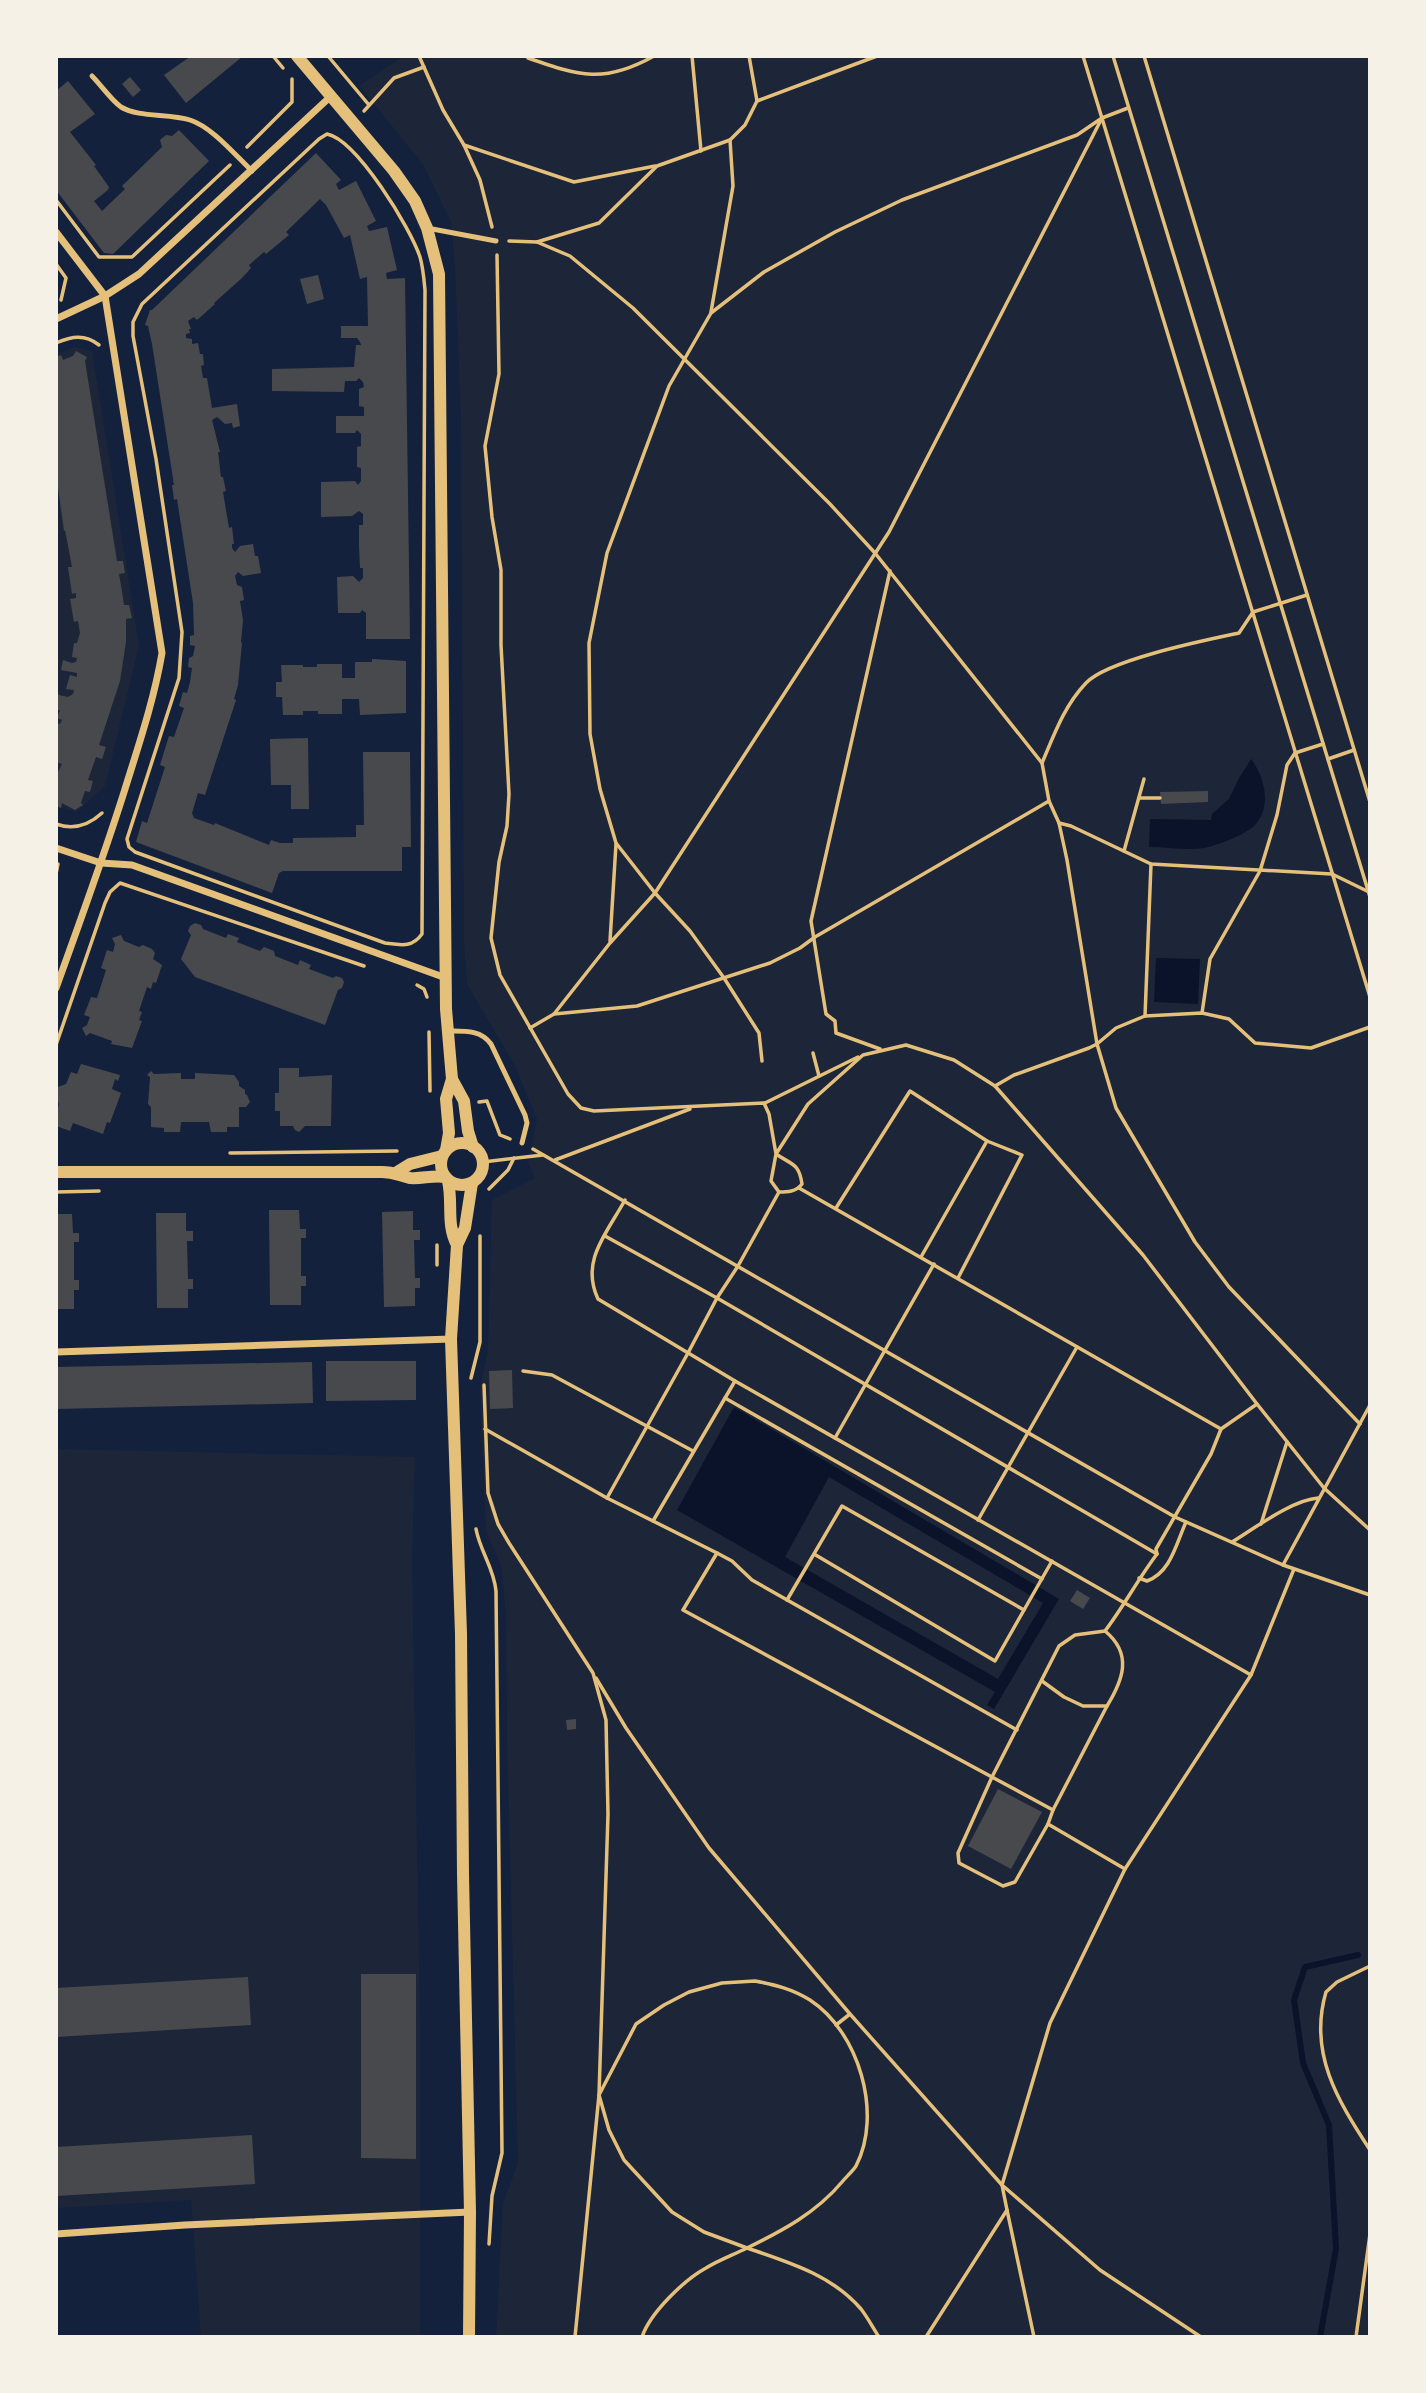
<svg xmlns="http://www.w3.org/2000/svg" width="1426" height="2393" font-family="Commissioner,sans-serif">
<style>
.green{fill:#1d2539}
.water{fill:#0b132b;fill-rule:evenodd}
.lines{fill:none;stroke-linecap:round;stroke-linejoin:round}
.stream{stroke:#0b132b;stroke-width:6}
.building{fill:#48494c}
.path{stroke:#e5c07b;stroke-width:3.5}
.service{stroke:#e5c07b;stroke-width:5}
.minor{stroke:#e5c07b;stroke-width:7}
.tertiary{stroke:#e5c07b;stroke-width:12}
</style>
<rect width="100%" height="100%" fill="#14213d"/>
<!-- green -->
<g class="green">
<polygon points="404,56 1370,56 1370,2337 496,2337 503,2203 518,2163 507,1738 506,1614 501,1565 486,1532 480,1387 488,1351 492,1200 535,1178 528,1163 537,1119 515,1066 467,984 464,942 461,418 455,268 451,222 423,164 359,86"/>
<polygon points="74,347 92,351 139,646 105,786 76,812 56,806 56,355"/>
<polygon points="56,1449 415,1457 412,1561 420,2022 420,2337 201,2337 191,2200 56,2208"/>
</g>
<!-- water -->
<g class="water">
<path d="M1251,759C1265,777 1272,807 1255,825C1247,834 1216,846 1204,848C1187,851 1166,847 1149,847L1150,819L1211,820L1212,814L1229,799L1238,780Z"/>
<polygon points="1156,958 1200,959 1198,1004 1154,1002"/>
<path d="M734,1407L1059,1599L994,1709L987,1705L995,1692L677,1510ZM829,1477L1043,1603L998,1679L785,1557Z"/>
</g>
<g class="lines">
<!-- stream -->
<polyline class="stream" points="1320,2337 1336,2249 1329,2125 1303,2063 1294,2000 1305,1967 1358,1955"/>
</g>
<!-- building -->
<g class="building">
<polygon points="191,56 243,56 186,103 164,75"/>
<polygon points="130,77 141,90 133,97 122,84"/>
<polygon points="68,81 95,114 70,132 96,165 94,166 109,187 108,190 94,201 102,211 125,189 122,186 162,147 160,140 166,135 172,136 179,130 209,161 113,254 104,253 56,190 56,91"/>
<polygon points="316,153 341,180 336,184 339,190 356,181 376,221 367,226 369,231 387,227 397,270 386,273 387,279 405,278 410,639 366,639 366,613 362,610 360,613 338,613 337,577 353,576 359,582 363,578 363,568 360,568 359,546 359,525 363,525 363,514 359,511 352,516 321,517 321,482 355,481 358,485 361,481 361,468 357,467 357,447 361,446 361,434 357,430 355,433 336,433 336,416 364,416 364,407 359,406 359,389 364,387 363,382 359,378 356,381 345,381 344,392 272,391 272,369 354,367 356,345 361,345 360,342 357,338 341,338 341,326 368,326 367,277 360,279 350,235 344,238 326,205 320,199 286,232 289,235 266,254 264,252 249,265 251,268 242,278 214,303 215,304 197,320 194,317 188,321 191,329 189,329 190,333 186,334 186,338 192,339 192,344 198,343 200,354 203,354 204,365 201,366 203,378 207,378 212,408 237,404 240,426 233,428 232,423 225,424 217,417 212,420 220,452 218,452 221,477 223,477 226,491 223,492 229,528 232,527 234,544 232,544 232,548 235,552 240,546 253,544 255,556 258,556 261,573 243,576 238,572 235,576 237,585 242,587 244,600 240,601 243,620 241,642 242,643 238,685 234,699 236,700 205,795 198,793 192,813 194,818 214,825 215,823 269,845 271,840 280,843 293,843 293,838 356,837 356,825 364,825 363,752 410,752 411,847 402,847 402,871 283,871 279,873 272,893 136,842 142,821 147,823 165,767 160,765 169,736 174,737 184,708 179,706 183,692 187,693 190,682 192,668 188,667 189,658 193,656 195,646 190,645 190,636 194,635 193,603 177,499 174,500 172,485 174,485 152,344 148,326 145,325 150,310 152,310"/>
<polygon points="318,275 324,299 307,304 300,279"/>
<polygon points="76,351 87,357 85,361 117,561 123,561 125,573 119,574 122,591 124,605 129,605 132,618 126,619 126,642 120,681 99,745 106,747 102,759 96,757 88,780 93,781 90,792 85,791 81,803 83,805 75,810 62,803 61,808 56,806 56,776 62,764 56,762 56,723 60,724 62,720 57,718 60,710 56,710 56,691 59,695 68,697 73,694 74,690 66,689 70,675 77,677 77,673 61,670 63,660 72,663 76,662 77,658 72,657 74,643 77,643 80,633 78,621 74,622 70,599 76,598 76,593 72,594 68,567 72,567 65,530 64,531 56,473 56,357 61,355 63,360 73,356"/>
<polygon points="372,659 406,661 406,713 360,715 359,699 342,699 342,714 318,714 318,711 303,711 303,715 283,715 282,697 276,697 276,682 282,682 281,665 303,665 303,667 317,667 317,664 342,664 342,678 355,678 355,662 372,662"/>
<polygon points="308,738 309,809 291,809 291,785 271,785 270,739"/>
<polygon points="1208,791 1208,802 1161,804 1160,792"/>
<polygon points="195,923 201,925 203,929 226,938 228,934 239,938 237,942 260,951 264,947 274,951 275,956 298,965 300,960 311,965 309,969 333,978 336,976 342,978 344,982 342,988 338,990 325,1025 195,977 181,959 191,935 188,931 190,926"/>
<polygon points="121,935 124,941 139,947 143,945 152,949 155,953 153,959 162,965 156,983 153,982 151,989 147,987 139,1011 142,1012 139,1020 142,1021 132,1048 111,1044 112,1041 90,1033 86,1036 82,1028 87,1025 90,1017 84,1015 91,997 97,998 106,970 101,968 107,950 113,952 115,944 112,938"/>
<polygon points="81,1064 120,1075 118,1081 115,1079 112,1089 121,1093 110,1123 107,1122 103,1134 73,1123 70,1131 56,1126 56,1113 59,1105 56,1094 58,1087 66,1084 71,1072 77,1074"/>
<polygon points="279,1068 299,1068 299,1077 332,1075 331,1126 305,1126 299,1132 295,1130 293,1126 280,1126 280,1111 275,1111 275,1093 279,1093"/>
<polygon points="151,1071 154,1074 181,1073 181,1079 195,1079 195,1073 234,1075 239,1082 239,1086 245,1090 245,1094 247,1095 250,1102 246,1107 239,1107 239,1127 227,1127 227,1132 211,1132 209,1122 181,1122 180,1132 164,1132 164,1128 151,1127 151,1107 148,1104 150,1077 147,1075"/>
<polygon points="269,1210 299,1210 300,1229 306,1229 306,1238 301,1238 301,1276 306,1276 306,1286 301,1286 301,1305 270,1305"/>
<polygon points="413,1211 413,1230 420,1230 420,1240 414,1240 415,1278 420,1278 420,1288 415,1288 415,1306 384,1307 382,1212"/>
<polygon points="156,1213 186,1213 186,1231 193,1231 193,1241 187,1241 188,1279 193,1279 193,1289 188,1289 188,1308 157,1308"/>
<polygon points="56,1214 72,1214 73,1233 79,1233 79,1242 74,1242 74,1280 79,1280 79,1290 74,1290 74,1309 56,1309"/>
<polygon points="326,1361 416,1361 416,1400 326,1401"/>
<polygon points="312,1362 313,1403 56,1409 56,1367"/>
<polygon points="512,1370 513,1408 490,1409 489,1371"/>
<polygon points="1077,1590 1090,1598 1083,1609 1070,1601"/>
<polygon points="576,1719 576,1729 567,1730 566,1720"/>
<polygon points="998,1789 1042,1812 1011,1869 968,1846"/>
<polygon points="361,1974 416,1974 416,2159 361,2158"/>
<polygon points="248,1977 251,2025 56,2037 56,1988"/>
<polygon points="252,2135 255,2184 56,2196 56,2147"/>
</g>
<g class="lines">
<!-- path -->
<g class="path">
<polyline points="273,56 283,68"/>
<polyline points="328,56 369,105"/>
<polyline points="419,56 443,110 464,145 480,180 492,227"/>
<polyline points="692,56 701,151"/>
<polyline points="1083,56 1370,997"/>
<polyline points="1113,56 1370,897"/>
<polyline points="1144,56 1370,802"/>
<path d="M528,58C580,76 604,84 654,56"/>
<polyline points="757,101 877,56"/>
<polyline points="364,111 394,78 424,67"/>
<path d="M327,134C357,140 411,229 420,257C423,267 424,279 425,290L422,934C412,948 401,945 385,943L135,852L129,847L127,839L179,678L182,632L156,459L133,336V322L142,304L319,139Z"/>
<polyline points="464,145 574,182 655,166"/>
<polyline points="247,147 292,102 292,79"/>
<polyline points="56,200 99,257 132,257 230,165"/>
<polyline points="509,241 537,242 599,223 657,166 730,140"/>
<polyline points="537,242 570,256 633,308 830,504 875,553 1042,763 1049,801 1059,823 1067,860 1097,1044 1116,1108 1195,1242 1229,1287 1360,1424"/>
<path d="M497,255L499,374L485,446L492,517L501,570V645L509,794L507,826L499,862L491,938L500,975L568,1094L581,1108L594,1111L764,1103L769,1114L776,1154L771,1181L779,1192C787,1192 796,1192 802,1184C799,1163 792,1165 776,1154L808,1104L863,1055L906,1045L954,1060L995,1086L1143,1255L1257,1404L1324,1488L1370,1530"/>
<polyline points="56,264 66,278 61,300"/>
<polyline points="711,312 733,186 730,140 745,125 757,101 749,56"/>
<path d="M56,343C72,336 85,334 99,345"/>
<polyline points="1328,759 1354,750"/>
<path d="M1042,763C1054,735 1064,706 1086,683C1107,660 1206,640 1239,633L1253,612L1307,595"/>
<polyline points="1139,798 1160,798"/>
<polyline points="1059,823 1071,826 1151,864 1332,874 1369,892"/>
<path d="M56,824C73,830 89,825 102,813"/>
<polyline points="1124,851 1144,779"/>
<polyline points="56,874 58,864"/>
<polyline points="610,941 616,844"/>
<polyline points="417,985 424,989 427,997"/>
<polyline points="1202,1013 1210,959 1260,871 1277,815 1287,765 1295,753 1323,744"/>
<polyline points="554,1014 637,1006 770,963 800,948 815,937 1049,801"/>
<polyline points="1145,1016 1151,864"/>
<polyline points="530,1028 554,1014 610,943 655,893 889,532 1102,118 1128,108"/>
<polyline points="429,1032 430,1091"/>
<polyline points="56,1045 105,903 110,892 120,883 364,966"/>
<polyline points="880,1049 836,1033 835,1021 826,1014 811,921 890,571"/>
<polyline points="813,1053 819,1076"/>
<polyline points="762,1061 759,1033 724,978 690,931 655,893 616,843 600,789 590,734 589,643 607,553 669,386 711,313 764,272 835,232 902,200 1077,135 1102,118"/>
<polyline points="995,1086 1014,1075 1089,1048 1097,1044 1116,1028 1145,1016 1202,1013 1229,1019 1255,1043 1311,1048 1370,1027"/>
<polyline points="479,1102 487,1101 500,1135 510,1139"/>
<polyline points="765,1103 858,1057"/>
<polyline points="533,1149 1175,1517 1283,1565 1370,1595"/>
<polyline points="230,1153 397,1151"/>
<polyline points="555,1160 690,1109"/>
<polyline points="483,1162 543,1155"/>
<polyline points="799,1188 1221,1429 1257,1404"/>
<polyline points="489,1189 508,1170 514,1158"/>
<polyline points="56,1192 99,1191"/>
<path d="M625,1200C607,1233 580,1261 598,1299L735,1381L1251,1675"/>
<polyline points="836,1208 910,1091 987,1141 1022,1155 958,1278"/>
<polyline points="605,1236 717,1298 1157,1554"/>
<polyline points="921,1257 987,1141"/>
<polyline points="437,1265 437,1245"/>
<polyline points="523,1371 552,1375 693,1451"/>
<polyline points="471,1378 480,1342 480,1236"/>
<polyline points="484,1385 488,1493 498,1524 509,1543 593,1673 606,1720 608,1814 599,2095 575,2337"/>
<polyline points="725,1398 1042,1579"/>
<polyline points="485,1429 607,1498 717,1553 732,1561 752,1580 1017,1730"/>
<polyline points="835,1438 934,1264"/>
<polyline points="607,1498 688,1353 717,1298 738,1266 779,1192"/>
<polyline points="978,1520 1077,1347"/>
<polyline points="653,1521 735,1381"/>
<polyline points="1261,1524 1287,1442"/>
<path d="M476,1529C480,1551 494,1568 496,1591L502,2153L492,2196L489,2244"/>
<path d="M1232,1542C1255,1528 1292,1500 1318,1498"/>
<polyline points="717,1553 683,1610 1053,1810"/>
<polyline points="1283,1565 1370,1405"/>
<path d="M1139,1578L1147,1581C1171,1572 1176,1544 1186,1522"/>
<polyline points="787,1600 842,1506 1024,1610 995,1661 814,1554"/>
<polyline points="1024,1610 1052,1561"/>
<polyline points="596,1678 626,1728 709,1848 850,2014 1002,2185 1100,2270 1201,2337"/>
<path d="M1042,1681L1064,1697L1083,1706H1107C1123,1680 1133,1654 1105,1631"/>
<path d="M1107,1706L1053,1810L1048,1824L1015,1882L1003,1886L959,1863L958,1853L992,1777L1059,1646L1075,1635L1105,1631C1124,1606 1138,1579 1157,1554L1156,1549L1211,1454L1221,1429"/>
<polyline points="1048,1824 1125,1869"/>
<path d="M1370,1966L1337,1982L1326,1992C1308,2053 1338,2101 1370,2150"/>
<path d="M755,1981C776,1985 792,1989 810,2000C859,2032 883,2114 856,2166C852,2172 846,2177 842,2182C816,2213 782,2231 747,2248L704,2232L672,2212L624,2160L609,2130L599,2095L636,2024L664,2005L689,1992L722,1983Z"/>
<polyline points="836,2025 850,2014"/>
<polyline points="1007,2210 1034,2337"/>
<path d="M642,2337C650,2313 684,2280 706,2268C719,2260 733,2255 747,2248C788,2262 832,2275 861,2309C868,2318 873,2328 879,2337"/>
<polyline points="926,2337 1007,2210 1002,2185 1050,2023 1125,1869 1251,1675 1294,1569"/>
<polyline points="1356,2337 1370,2234"/>
</g>
<!-- service -->
<g class="service">
<path d="M92,76C101,85 111,100 121,107C139,118 169,113 190,120C212,127 235,155 252,171"/>
<polyline points="427,228 496,241"/>
<path d="M449,1031C466,1031 481,1030 491,1044L525,1115L527,1123L522,1143"/>
</g>
<!-- minor -->
<g class="minor">
<path d="M56,232L105,296L162,653C154,700 139,744 125,789C104,856 80,922 56,988"/>
<polyline points="56,319 105,296 139,274 330,97"/>
<polyline points="56,848 101,863 132,865 446,978"/>
<polyline points="56,1352 451,1339"/>
<polyline points="56,2234 185,2225 470,2212"/>
</g>
<!-- tertiary -->
<g class="tertiary">
<polyline points="297,56 394,171 415,201 427,228 439,274 446,1009 452,1079 446,1099 449,1133 446,1150"/>
<polyline points="452,1079 464,1101 468,1131 473,1147"/>
<circle cx="462" cy="1164" r="21"/>
<path d="M56,1172H382C395,1172 399,1176 410,1178C422,1179 433,1175 445,1177"/>
<polyline points="397,1172 410,1164 442,1156"/>
<path d="M448,1181C453,1203 446,1224 457,1245"/>
<polyline points="469,2337 470,2212 463,1874 461,1634 451,1339 457,1245 465,1228 472,1183"/>
</g>
</g>
<!-- border -->
<rect width="1426" height="2393" fill="none" stroke="#f6f1e7" stroke-width="116"/>
</svg>
